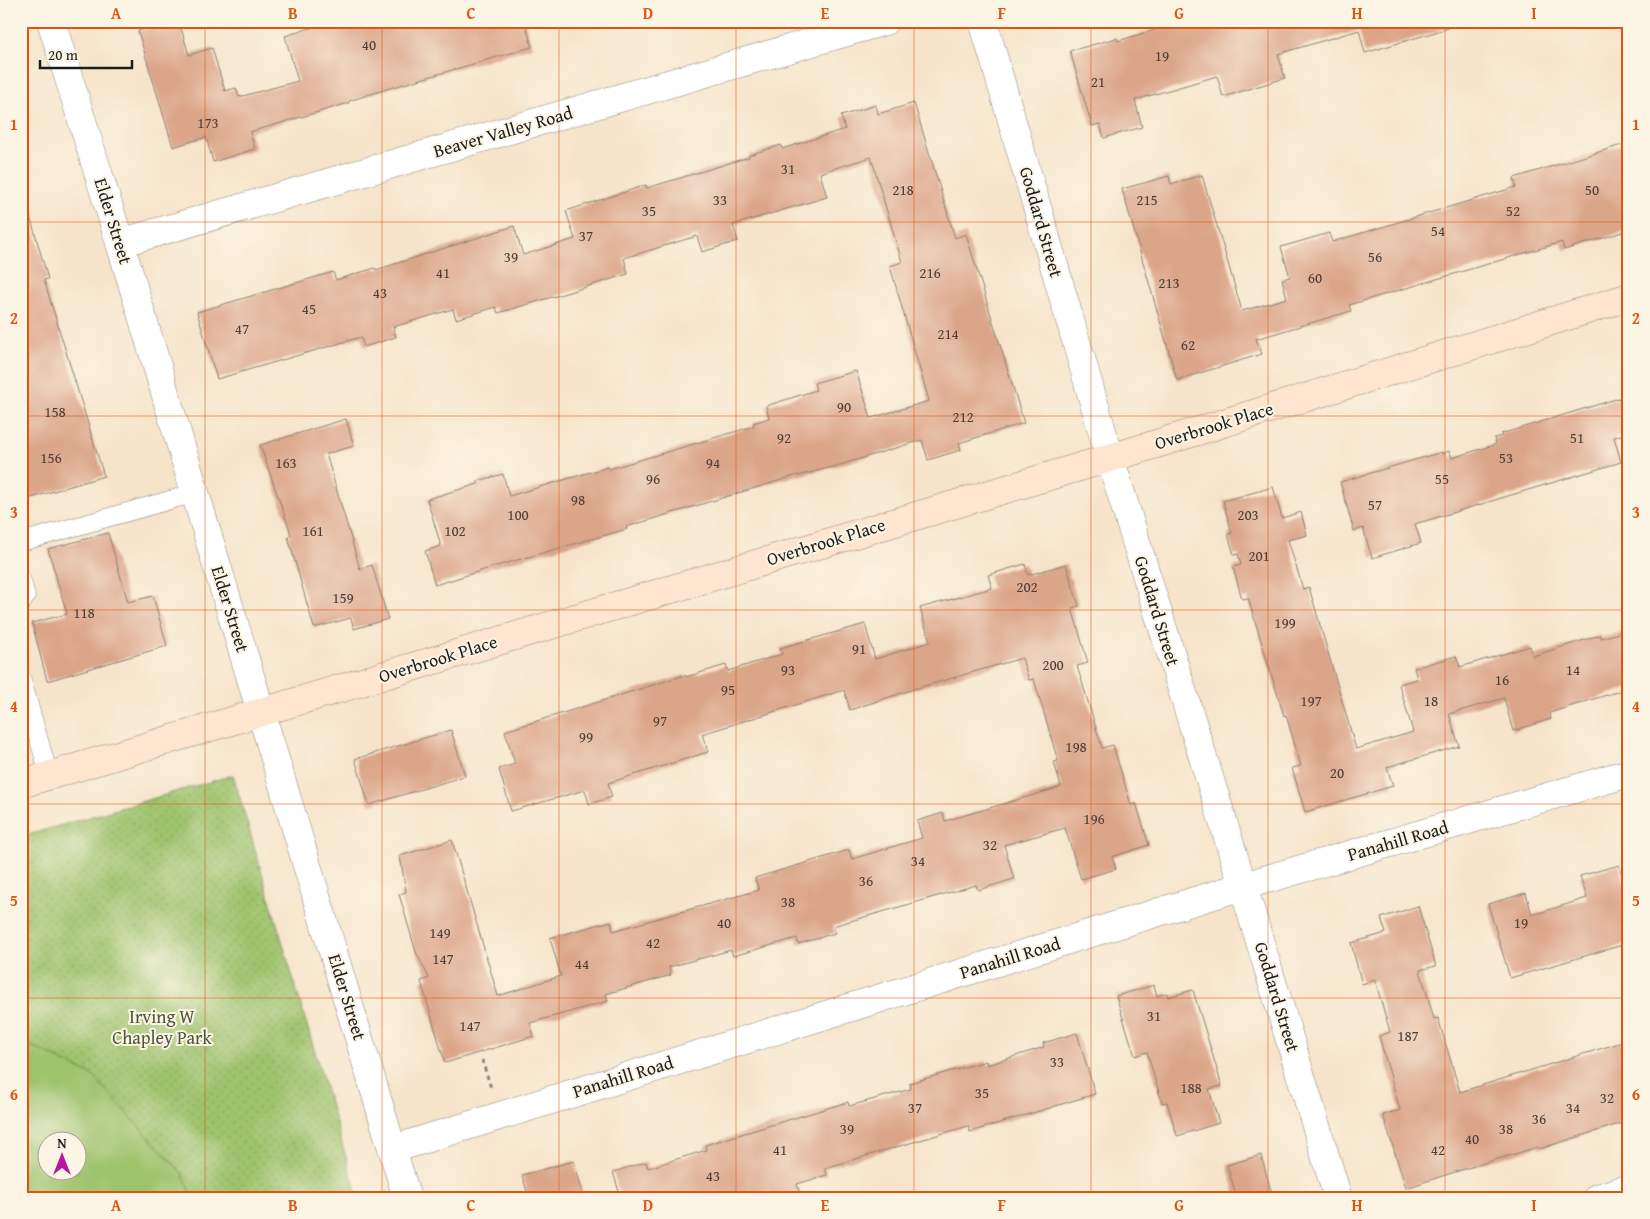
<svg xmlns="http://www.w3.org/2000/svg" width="1650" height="1219" font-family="'Gentium Book Plus',serif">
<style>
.park{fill:url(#park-dots);stroke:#5d7044;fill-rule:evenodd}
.pitch{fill:#9ec36d;stroke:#5d7044;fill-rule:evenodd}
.building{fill:#dba589}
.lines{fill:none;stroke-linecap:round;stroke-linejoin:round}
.lane-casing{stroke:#898073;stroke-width:19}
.street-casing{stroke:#898073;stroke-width:29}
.secondary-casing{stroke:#898073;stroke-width:29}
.path{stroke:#898073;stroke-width:3;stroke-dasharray:4 4;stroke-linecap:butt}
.lane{stroke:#fff;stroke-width:18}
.street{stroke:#fff;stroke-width:28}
.secondary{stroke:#fde5d0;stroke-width:28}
.grid{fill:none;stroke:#de560d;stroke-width:1;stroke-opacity:0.55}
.labels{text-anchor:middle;stroke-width:4;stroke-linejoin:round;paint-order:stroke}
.number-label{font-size:15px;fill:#4c3e37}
.street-label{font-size:18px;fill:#1c1c1c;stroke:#fcf5e5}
.park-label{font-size:18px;fill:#4a5638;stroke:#fcf5e5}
.neatline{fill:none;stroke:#de560d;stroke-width:2}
.grid-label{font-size:16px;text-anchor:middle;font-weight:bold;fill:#de560d}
</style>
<defs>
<pattern id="park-dots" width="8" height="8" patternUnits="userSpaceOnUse" patternTransform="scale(1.25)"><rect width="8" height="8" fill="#9ec36d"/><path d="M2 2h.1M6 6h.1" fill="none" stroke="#88a75e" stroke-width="1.8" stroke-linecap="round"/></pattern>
</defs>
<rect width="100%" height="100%" fill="#fcf5e5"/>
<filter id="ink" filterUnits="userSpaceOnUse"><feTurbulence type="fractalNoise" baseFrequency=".02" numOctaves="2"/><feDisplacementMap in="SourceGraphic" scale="10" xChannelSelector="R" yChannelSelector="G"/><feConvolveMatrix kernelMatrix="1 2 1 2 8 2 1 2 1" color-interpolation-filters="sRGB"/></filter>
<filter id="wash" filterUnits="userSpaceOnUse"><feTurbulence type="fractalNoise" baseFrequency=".0096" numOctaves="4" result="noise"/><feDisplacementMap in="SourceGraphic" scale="20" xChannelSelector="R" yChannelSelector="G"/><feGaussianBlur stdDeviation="1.12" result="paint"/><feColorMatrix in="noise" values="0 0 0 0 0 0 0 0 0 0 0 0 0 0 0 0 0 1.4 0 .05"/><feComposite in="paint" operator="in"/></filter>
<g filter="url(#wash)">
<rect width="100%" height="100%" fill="#f6e4ca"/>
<!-- park -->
<path class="park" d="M233,775L358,1198H21V837ZM48,1142H78V1172H48Z"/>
<!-- pitch -->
<path class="pitch" d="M21,1041L92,1075L182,1173L193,1198H21ZM48,1142H78V1172H48Z"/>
<g id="blocks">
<!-- building -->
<g class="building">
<polygon points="169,21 179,21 189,55 212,48 225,91 236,88 239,97 298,81 285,36 333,21 525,21 532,47 390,88 349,101 349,103 250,132 255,149 213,162 206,137 173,147 138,31"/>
<polygon points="1183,21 1448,21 1449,28 1365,53 1359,30 1278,54 1285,78 1223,97 1217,76 1135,100 1142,127 1104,138 1100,124 1092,126 1070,51 1117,38 1118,41"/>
<polygon points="914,103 955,238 966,234 1024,423 959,443 961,450 928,460 922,440 840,465 798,476 798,475 626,527 627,529 493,567 435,585 425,551 441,546 427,499 478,484 478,481 503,474 509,496 608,467 609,469 677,449 754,426 753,423 769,418 766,406 816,390 814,383 856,371 871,418 929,401 890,266 902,262 871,157 820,173 827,197 733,225 738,241 702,252 697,236 624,258 628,274 566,293 498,313 496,307 456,319 453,309 393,327 396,337 364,347 361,337 217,379 197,312 333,272 336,280 375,268 376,270 514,226 523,255 575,239 566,211 646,185 647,188 749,157 749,155 781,145 782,149 845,129 841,116 876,105 878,114"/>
<polygon points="1625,144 1629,157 1629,230 1564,250 1562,242 1349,305 1351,311 1256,339 1262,354 1177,380 1122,189 1169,176 1171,184 1202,175 1242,311 1287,298 1282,279 1290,277 1281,247 1329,233 1332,242 1516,187 1514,178"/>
<polygon points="28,209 48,279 44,280 104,476 21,501 21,210"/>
<polygon points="1629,395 1629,433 1614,437 1621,462 1415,524 1421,543 1372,558 1363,528 1354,531 1340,482 1442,452 1442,454 1449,451 1452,458 1496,444 1494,438 1502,436 1501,434"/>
<polygon points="346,419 354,446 326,454 360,569 372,565 388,619 354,629 351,618 314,628 288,537 291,536 289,528 260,445"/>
<polygon points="1273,487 1282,518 1301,512 1307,535 1288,540 1303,589 1309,587 1356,749 1413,732 1399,684 1417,679 1414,668 1456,656 1460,667 1530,646 1533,656 1600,635 1601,638 1629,630 1629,688 1549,713 1551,719 1513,731 1504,698 1449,714 1459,746 1387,767 1393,786 1305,812 1292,768 1301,766 1286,715 1284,716 1248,598 1242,599 1233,567 1241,565 1238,554 1234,555 1228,534 1232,533 1223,501"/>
<polygon points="108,533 128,602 153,596 167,646 47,681 32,623 67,614 48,549"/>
<polygon points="1025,564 1028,575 1066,564 1079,606 1072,608 1088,663 1077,666 1086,695 1102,748 1113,745 1131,805 1136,803 1149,845 1112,857 1116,869 1081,879 1065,828 1004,845 1014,879 978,890 976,885 833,926 835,933 798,944 797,938 733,956 731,950 669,967 671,975 606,994 608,1001 530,1023 534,1036 445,1063 421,981 429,978 416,952 399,894 406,892 400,856 452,840 498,996 561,976 550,938 611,921 613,931 759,890 755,878 849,850 852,859 922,838 917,821 943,813 945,821 1061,787 1054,762 1058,761 1034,679 1029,680 1022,658 911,690 850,710 844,690 702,734 708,752 608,783 612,797 589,804 585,790 511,811 499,769 515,764 505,731 685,675 686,677 726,665 728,671 782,654 780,648 865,624 875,659 930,642 920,608 992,588 988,575"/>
<polygon points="451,730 465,776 369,805 355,759"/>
<polygon points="1619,865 1629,897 1629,943 1510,978 1488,904 1526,893 1532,915 1587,898 1580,876"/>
<polygon points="1418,906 1436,966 1420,970 1434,1019 1438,1018 1460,1092 1629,1040 1629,1121 1539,1149 1538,1147 1461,1170 1406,1188 1383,1115 1400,1110 1379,1036 1390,1032 1375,980 1362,984 1351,943 1386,933 1381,918"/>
<polygon points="1154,985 1157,996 1167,993 1168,997 1193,990 1222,1086 1209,1089 1219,1123 1177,1136 1167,1102 1162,1103 1147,1052 1135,1056 1116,996"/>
<polygon points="1077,1033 1095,1094 970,1132 968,1126 825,1168 827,1175 797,1184 801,1198 772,1198 770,1191 746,1198 621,1198 613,1172 646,1162 648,1168 706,1150 705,1145 848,1102 849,1106 911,1089 910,1083 986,1061 987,1065 1044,1047 1043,1043"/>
<polygon points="1261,1155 1273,1198 1237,1198 1227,1165"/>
<polygon points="574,1161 584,1198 529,1198 522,1175"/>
</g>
</g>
</g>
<g filter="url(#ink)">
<use href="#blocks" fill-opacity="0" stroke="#898073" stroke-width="1"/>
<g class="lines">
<defs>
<g id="lane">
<polyline points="21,542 195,493"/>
<polyline points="21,578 26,596 21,604"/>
<polyline points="21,677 49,775"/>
</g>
<g id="street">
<polyline points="51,21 120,243 407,1198"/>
<polyline points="983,21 1110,458 1243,886 1338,1198"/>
<polyline points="120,243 885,21"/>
<polyline points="393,1149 1243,886 1629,773"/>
<polyline points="1597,1198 1629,1188"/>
</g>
<polyline id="secondary" points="21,784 1153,445 1629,297"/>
</defs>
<!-- lane casing -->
<use href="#lane" class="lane-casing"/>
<!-- street casing -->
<use href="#street" class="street-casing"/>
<!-- secondary casing -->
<use href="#secondary" class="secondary-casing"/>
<!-- path -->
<polyline class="path" points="482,1060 491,1088"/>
<!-- lane -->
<use href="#lane" class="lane"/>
<!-- street -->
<use href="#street" class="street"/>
<!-- secondary -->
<use href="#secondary" class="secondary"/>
</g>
</g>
<!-- grid -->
<path class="grid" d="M205,21V1198M382,21V1198M559,21V1198M736,21V1198M914,21V1198M1091,21V1198M1268,21V1198M1445,21V1198M21,222H1629M21,416H1629M21,610H1629M21,804H1629M21,998H1629"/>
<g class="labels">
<!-- number labels -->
<g class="number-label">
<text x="369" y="50">40</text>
<text x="1162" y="61">19</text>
<text x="1098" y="87">21</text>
<text x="208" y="128">173</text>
<text x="788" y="174">31</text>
<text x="903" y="195">218</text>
<text x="1592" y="195">50</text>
<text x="720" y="205">33</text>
<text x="1147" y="205">215</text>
<text x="649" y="216">35</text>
<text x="1513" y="216">52</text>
<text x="1438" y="236">54</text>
<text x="586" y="241">37</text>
<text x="511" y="262">39</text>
<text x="1375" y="262">56</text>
<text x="443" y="278">41</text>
<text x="930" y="278">216</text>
<text x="1315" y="283">60</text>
<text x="1169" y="288">213</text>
<text x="380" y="298">43</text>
<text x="309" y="314">45</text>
<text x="242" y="334">47</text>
<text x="948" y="339">214</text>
<text x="1188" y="350">62</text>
<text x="844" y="412">90</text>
<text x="55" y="417">158</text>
<text x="963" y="422">212</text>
<text x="784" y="443">92</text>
<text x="1577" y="443">51</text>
<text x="51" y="463">156</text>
<text x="1506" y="463">53</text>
<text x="286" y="468">163</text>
<text x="713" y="468">94</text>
<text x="653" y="484">96</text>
<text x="1442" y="484">55</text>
<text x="578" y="505">98</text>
<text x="1375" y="510">57</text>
<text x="518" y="520">100</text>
<text x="1248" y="520">203</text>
<text x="313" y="536">161</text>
<text x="455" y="536">102</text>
<text x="1259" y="561">201</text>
<text x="1027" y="592">202</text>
<text x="343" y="603">159</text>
<text x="84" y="618">118</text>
<text x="1285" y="628">199</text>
<text x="859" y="654">91</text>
<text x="1053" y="670">200</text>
<text x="788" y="675">93</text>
<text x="1573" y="675">14</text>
<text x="1502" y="685">16</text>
<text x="728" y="695">95</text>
<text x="1311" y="706">197</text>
<text x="1431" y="706">18</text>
<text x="660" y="726">97</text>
<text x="586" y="742">99</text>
<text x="1076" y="752">198</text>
<text x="1337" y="778">20</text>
<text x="1094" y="824">196</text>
<text x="990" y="850">32</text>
<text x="918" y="866">34</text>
<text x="866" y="886">36</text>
<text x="788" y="907">38</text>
<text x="724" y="928">40</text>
<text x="1521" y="928">19</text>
<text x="440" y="938">149</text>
<text x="653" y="948">42</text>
<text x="443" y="964">147</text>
<text x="582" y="969">44</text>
<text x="1154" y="1021">31</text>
<text x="470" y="1031">147</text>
<text x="1408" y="1041">187</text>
<text x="1057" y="1067">33</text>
<text x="1191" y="1093">188</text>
<text x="982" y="1098">35</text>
<text x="1607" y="1103">32</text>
<text x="915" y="1113">37</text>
<text x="1573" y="1113">34</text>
<text x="1539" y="1124">36</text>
<text x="847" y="1134">39</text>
<text x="1506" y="1134">38</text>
<text x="1472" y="1144">40</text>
<text x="780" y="1155">41</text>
<text x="1438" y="1155">42</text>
<text x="713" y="1181">43</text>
</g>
<!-- street labels -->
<g class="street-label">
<text transform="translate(503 132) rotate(-16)" y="6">Beaver Valley Road</text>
<text transform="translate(113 221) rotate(73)" y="6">Elder Street</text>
<text transform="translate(1041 222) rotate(74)" y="6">Goddard Street</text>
<text transform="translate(1214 426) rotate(-17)" y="6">Overbrook Place</text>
<text transform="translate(826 542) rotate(-17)" y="6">Overbrook Place</text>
<text transform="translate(230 609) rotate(73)" y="6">Elder Street</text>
<text transform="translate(1157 611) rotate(73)" y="6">Goddard Street</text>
<text transform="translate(438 659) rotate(-17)" y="6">Overbrook Place</text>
<text transform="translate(1398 841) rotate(-16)" y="6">Panahill Road</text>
<text transform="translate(1010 958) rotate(-17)" y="6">Panahill Road</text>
<text transform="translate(347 997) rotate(73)" y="6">Elder Street</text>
<text transform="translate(1277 997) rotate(73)" y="6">Goddard Street</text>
<text transform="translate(623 1077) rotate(-17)" y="6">Panahill Road</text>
</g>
<!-- park labels -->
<g class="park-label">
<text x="162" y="1023">Irving W<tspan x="162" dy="21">Chapley Park</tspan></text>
</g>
</g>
<!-- margin -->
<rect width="1650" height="1219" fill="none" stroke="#fcf5e5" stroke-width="55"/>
<!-- north arrow -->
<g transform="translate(62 1156)"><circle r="24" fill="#fcf5e5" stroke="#a29e95"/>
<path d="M0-4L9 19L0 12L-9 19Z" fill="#b5179e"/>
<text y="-8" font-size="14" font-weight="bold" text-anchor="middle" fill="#1c1c1c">N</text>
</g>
<!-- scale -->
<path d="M40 60v8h92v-8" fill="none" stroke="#1c1c1c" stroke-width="2.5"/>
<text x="48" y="60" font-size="15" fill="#1c1c1c" stroke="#fcf5e5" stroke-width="4" paint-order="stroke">20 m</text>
<rect x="28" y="28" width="1594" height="1164" class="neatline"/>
<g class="grid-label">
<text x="116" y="19">A</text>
<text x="293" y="19">B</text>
<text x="471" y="19">C</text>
<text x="648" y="19">D</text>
<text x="825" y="19">E</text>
<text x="1002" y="19">F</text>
<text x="1179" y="19">G</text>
<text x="1357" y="19">H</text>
<text x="1534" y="19">I</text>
<text x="14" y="130">1</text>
<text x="1636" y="130">1</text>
<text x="14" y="324">2</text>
<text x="1636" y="324">2</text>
<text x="14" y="518">3</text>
<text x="1636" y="518">3</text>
<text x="14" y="712">4</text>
<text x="1636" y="712">4</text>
<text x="14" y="906">5</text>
<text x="1636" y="906">5</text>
<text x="14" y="1100">6</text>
<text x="1636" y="1100">6</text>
<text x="116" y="1211">A</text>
<text x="293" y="1211">B</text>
<text x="471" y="1211">C</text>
<text x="648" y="1211">D</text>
<text x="825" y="1211">E</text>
<text x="1002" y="1211">F</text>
<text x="1179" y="1211">G</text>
<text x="1357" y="1211">H</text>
<text x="1534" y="1211">I</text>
</g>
</svg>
